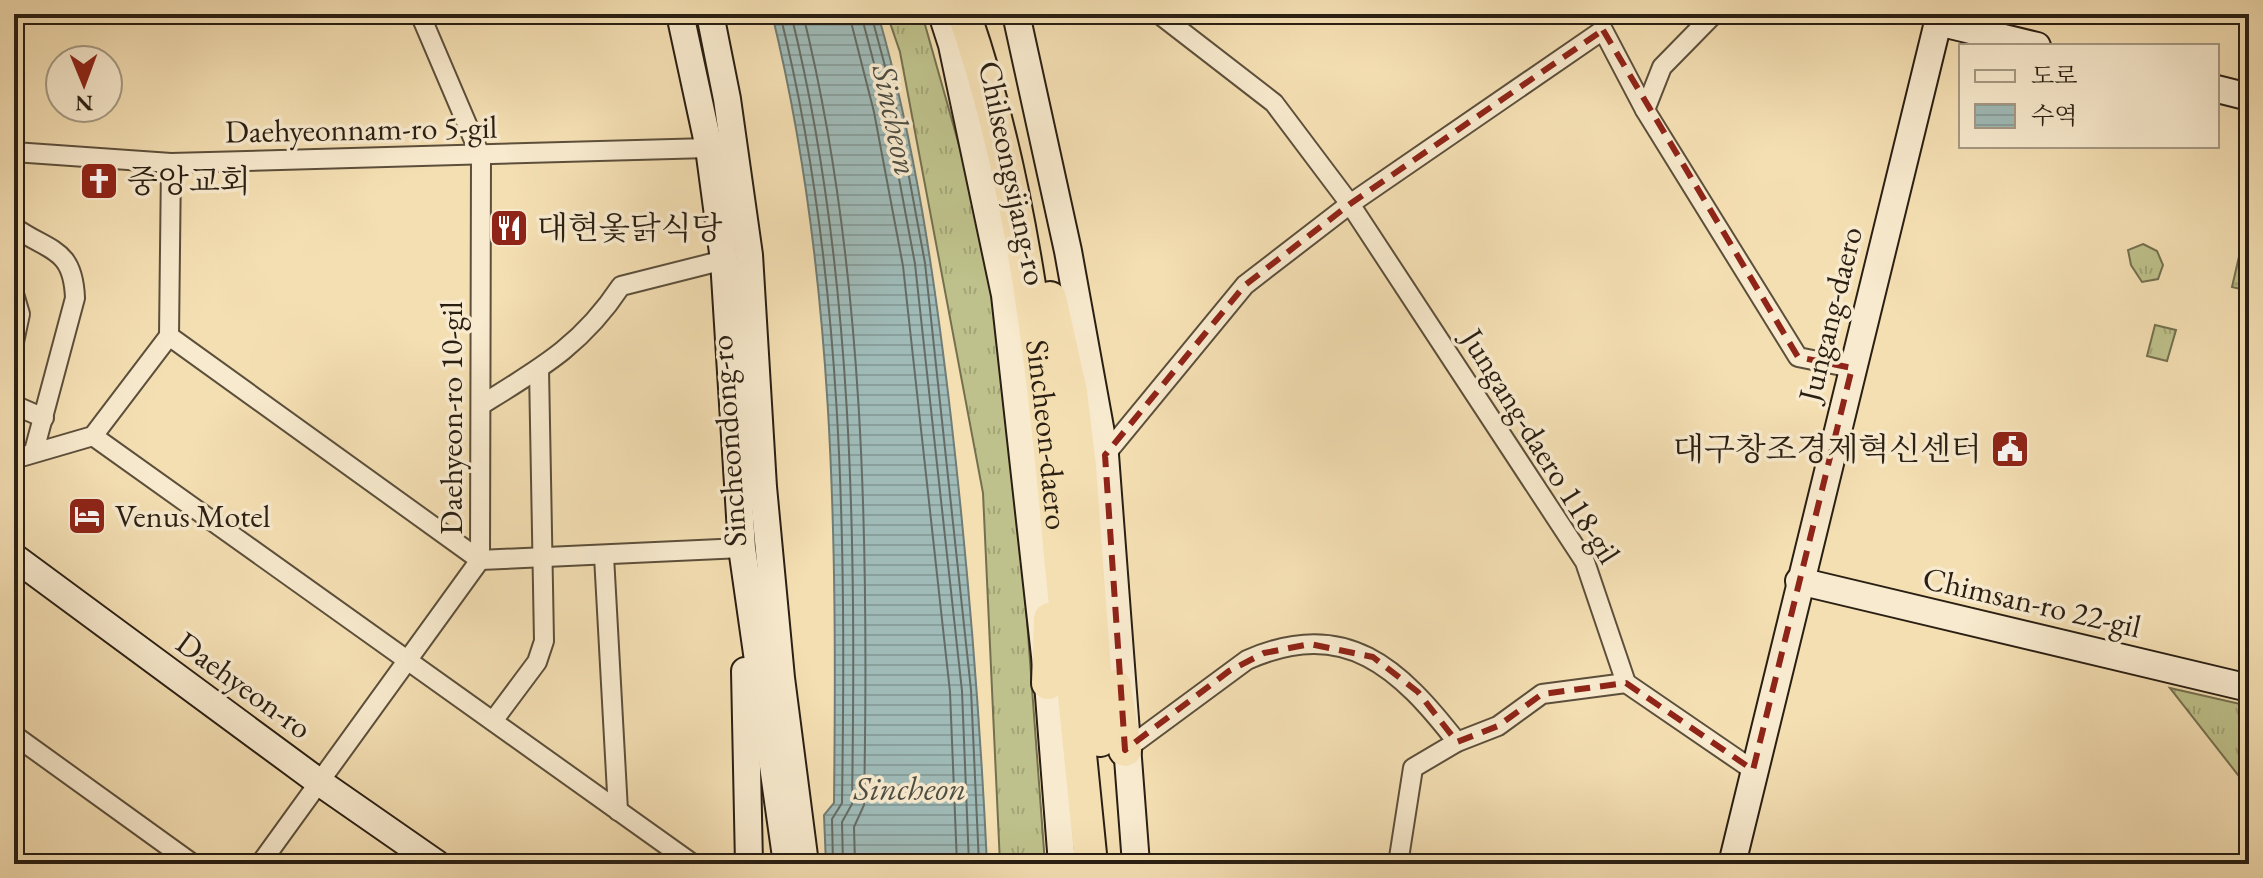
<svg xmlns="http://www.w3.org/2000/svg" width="2263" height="878" font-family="'EB Garamond','Noto Serif KR',serif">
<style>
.grass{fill:url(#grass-tufts);stroke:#74704f;stroke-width:2}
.garden{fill:url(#garden-dots);stroke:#74704f;stroke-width:2}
.water{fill:url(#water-rules);stroke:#707c75;stroke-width:2}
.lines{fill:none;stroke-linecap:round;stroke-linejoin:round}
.shore{stroke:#646c65;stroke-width:2}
.street-casing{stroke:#5c4f3b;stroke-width:22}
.secondary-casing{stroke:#2a1f13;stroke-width:30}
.highway-casing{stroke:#2a1f13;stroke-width:36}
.street{stroke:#f8eace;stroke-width:18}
.secondary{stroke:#f8eace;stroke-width:26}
.highway{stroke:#f4dfb3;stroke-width:32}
.marked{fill:none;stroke:#8f2418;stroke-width:6;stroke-dasharray:16 10;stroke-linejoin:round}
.labels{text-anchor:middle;stroke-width:7;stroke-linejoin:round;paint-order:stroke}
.street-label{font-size:32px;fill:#2a1f13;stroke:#f8eace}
.poi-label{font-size:32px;fill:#2a1f13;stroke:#f8eace;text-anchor:start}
.water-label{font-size:34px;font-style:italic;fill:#4d4e44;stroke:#f8eace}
</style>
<defs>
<pattern id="grass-tufts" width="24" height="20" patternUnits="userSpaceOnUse" patternTransform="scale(2)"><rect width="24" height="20" fill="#bec18b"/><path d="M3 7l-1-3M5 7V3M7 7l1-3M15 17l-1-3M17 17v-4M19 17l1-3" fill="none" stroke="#a3a577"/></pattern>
<pattern id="garden-dots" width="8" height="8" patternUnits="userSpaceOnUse" patternTransform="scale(2)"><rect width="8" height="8" fill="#bec18b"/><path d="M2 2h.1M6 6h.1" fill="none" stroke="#a3a577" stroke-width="1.8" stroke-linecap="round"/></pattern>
<pattern id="water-rules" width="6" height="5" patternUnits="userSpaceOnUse" patternTransform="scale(2)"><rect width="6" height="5" fill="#9fbab7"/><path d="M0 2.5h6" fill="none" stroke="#899f9c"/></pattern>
</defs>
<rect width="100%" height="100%" fill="#f4dfb3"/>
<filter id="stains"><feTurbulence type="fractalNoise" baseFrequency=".0025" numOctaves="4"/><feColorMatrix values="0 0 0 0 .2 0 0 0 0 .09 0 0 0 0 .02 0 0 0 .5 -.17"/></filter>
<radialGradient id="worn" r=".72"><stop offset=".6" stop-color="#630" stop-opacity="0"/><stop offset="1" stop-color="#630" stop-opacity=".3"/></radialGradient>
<!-- grass -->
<g class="grass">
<polygon points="887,14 922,14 990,255 1018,498 1045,864 1000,864 983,493 900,52"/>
<polygon points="2143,244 2157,251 2163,265 2158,279 2142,282 2131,265 2128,250"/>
<polygon points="2155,325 2176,330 2167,361 2147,356"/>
<polygon points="2170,688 2249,706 2249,789"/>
</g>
<!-- garden -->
<polygon class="garden" points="2249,213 2249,291 2232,287"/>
<!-- water -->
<path class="water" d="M772,14H878C916,147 935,281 951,418C968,567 980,715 987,864H826L824,815L834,803C837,540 835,271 772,14Z"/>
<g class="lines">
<!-- shore -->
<g class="shore">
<path d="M780,14C844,271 846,540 842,803L832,819L833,864"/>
<path d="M791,14C854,269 856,542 852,804L842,822L843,864"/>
<path d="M803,14C865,266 869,546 864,805L854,827L855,864"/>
<polyline points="849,14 874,112 903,266 950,692 957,864"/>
<polyline points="861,14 886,109 915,264 962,691 969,864"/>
<polyline points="871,14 896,107 925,263 971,690 979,864"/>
</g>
<defs>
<g id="street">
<polyline points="1159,14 1274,103 1350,204 1585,562 1626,683 1753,770"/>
<polyline points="1645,110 1662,67 1714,14"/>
<polyline points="14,152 171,163 709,148"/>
<path d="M14,227C49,252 73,247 75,298L34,451"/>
<polyline points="14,294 20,314 14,342"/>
<polyline points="169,336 480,560 742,548"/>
<polyline points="14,405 44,418"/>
<path d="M481,405C541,368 582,345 621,286L724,260"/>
<polyline points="93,436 693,864"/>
<polyline points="1105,455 1245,285 1350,204 1603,30 1645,110 1798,357 1852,368"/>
<polyline points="14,459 93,436 169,336 171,163"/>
<polyline points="604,556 618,811"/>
<polyline points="493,721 537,662 544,641 539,369"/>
<polyline points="14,735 193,864"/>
<path d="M1125,750L1247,660C1346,616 1400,669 1457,742"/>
<polyline points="260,864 480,560 481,157 420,14"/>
<polyline points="1398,864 1413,768 1457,742 1498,726 1542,694 1626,683"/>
</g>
<g id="secondary">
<polyline points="680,14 709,148 724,260 742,548 787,864"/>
<polyline points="710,14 727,99 749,255 763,487 781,678 805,864"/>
<polyline points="942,14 952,45 1005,295 1048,683 1062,864"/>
<polyline points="1016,14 1068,251 1105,455 1136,864"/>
<polyline points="1938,22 2037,46"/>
<polyline points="2217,89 2249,97"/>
<polyline points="14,557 319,782 437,864"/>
<polyline points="1799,581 2249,688"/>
<polyline points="745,671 749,864"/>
<polyline points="1732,864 1940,14"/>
</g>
<g id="highway">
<path id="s1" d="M964,14C1024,187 1044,375 1060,556C1070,659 1081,761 1091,864"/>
<polyline points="1050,298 1071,392 1080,467 1100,740"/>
<polyline points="1048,683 1050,619"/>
<polyline points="1115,686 1125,750"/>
</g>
</defs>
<!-- street casing -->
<use href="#street" class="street-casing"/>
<!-- secondary casing -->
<use href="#secondary" class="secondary-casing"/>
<!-- highway casing -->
<use href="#highway" class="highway-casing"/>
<!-- street -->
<use href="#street" class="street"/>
<!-- secondary -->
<use href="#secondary" class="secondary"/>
<!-- highway -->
<use href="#highway" class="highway"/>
</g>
<!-- marked area -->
<path class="marked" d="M1603,30L1798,357L1852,368L1753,770L1626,683L1542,694L1498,726L1457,742L1418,692L1373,657L1310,644L1264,653L1229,671L1125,750L1105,455L1245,285L1350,204Z"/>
<!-- icons -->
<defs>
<symbol id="church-square" viewBox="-11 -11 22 22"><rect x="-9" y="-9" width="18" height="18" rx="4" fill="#8f2418" stroke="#f8eace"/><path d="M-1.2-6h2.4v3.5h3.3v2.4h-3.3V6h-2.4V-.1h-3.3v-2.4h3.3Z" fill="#fff"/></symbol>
<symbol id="restaurant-square" viewBox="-11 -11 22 22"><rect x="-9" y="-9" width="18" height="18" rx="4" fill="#8f2418" stroke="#f8eace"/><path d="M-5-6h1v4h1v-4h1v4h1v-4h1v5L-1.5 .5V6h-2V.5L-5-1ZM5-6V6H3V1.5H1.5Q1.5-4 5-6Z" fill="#fff"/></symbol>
<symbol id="civic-square" viewBox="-11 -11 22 22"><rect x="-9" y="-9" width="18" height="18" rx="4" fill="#8f2418" stroke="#f8eace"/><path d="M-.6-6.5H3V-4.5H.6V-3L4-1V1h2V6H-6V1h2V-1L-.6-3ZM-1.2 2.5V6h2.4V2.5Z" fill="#fff"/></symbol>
<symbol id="hotel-square" viewBox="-11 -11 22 22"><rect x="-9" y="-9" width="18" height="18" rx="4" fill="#8f2418" stroke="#f8eace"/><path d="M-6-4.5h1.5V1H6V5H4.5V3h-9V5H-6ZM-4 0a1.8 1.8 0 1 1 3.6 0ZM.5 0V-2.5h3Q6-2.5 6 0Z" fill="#fff"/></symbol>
</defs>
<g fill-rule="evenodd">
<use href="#church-square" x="77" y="159" width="44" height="44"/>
<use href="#restaurant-square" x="487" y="206" width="44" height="44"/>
<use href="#civic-square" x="1988" y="427" width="44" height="44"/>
<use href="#hotel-square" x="65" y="494" width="44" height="44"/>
</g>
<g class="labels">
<!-- street labels -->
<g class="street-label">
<text transform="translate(361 129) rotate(-1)" y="11">Daehyeonnam-ro 5-gil</text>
<text transform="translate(1013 173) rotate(78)" y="11">Chilseongsijang-ro</text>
<text transform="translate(1830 314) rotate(-76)" y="11">Jungang-daero</text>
<text transform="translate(451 418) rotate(-90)" y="11">Daehyeon-ro 10-gil</text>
<text dy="11" stroke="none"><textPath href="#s1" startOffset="430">Sincheon-daero</textPath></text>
<text transform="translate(728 441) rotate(-94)" y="11">Sincheondong-ro</text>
<text transform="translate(1541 446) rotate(58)" y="11">Jungang-daero 118-gil</text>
<text transform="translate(2032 602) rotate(13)" y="11">Chimsan-ro 22-gil</text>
<text transform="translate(244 685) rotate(36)" y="11">Daehyeon-ro</text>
</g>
<!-- poi labels -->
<g class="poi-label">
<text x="127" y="192">중앙교회</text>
<text x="537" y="239">대현옻닭식당</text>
<text x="1982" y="460" text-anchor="end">대구창조경제혁신센터</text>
<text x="115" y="527">Venus Motel</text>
</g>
<!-- water labels -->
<g class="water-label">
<text transform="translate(896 120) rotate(78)" y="12">Sincheon</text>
<text x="910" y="800">Sincheon</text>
</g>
</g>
<!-- margin -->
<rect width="2263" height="878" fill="none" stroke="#f4dfb3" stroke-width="48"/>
<rect x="16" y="16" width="2231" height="846" fill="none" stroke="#2a1f13" stroke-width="4"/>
<rect x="24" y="24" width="2215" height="830" fill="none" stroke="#2a1f13" stroke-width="2"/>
<!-- legend -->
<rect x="1959" y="44" width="260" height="104" fill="#f8eace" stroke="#a69983" stroke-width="2"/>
<rect x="1975" y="70" width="40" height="12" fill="#f8eace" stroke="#a69983" stroke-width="2"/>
<text x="2031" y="84" font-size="24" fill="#2a1f13">도로</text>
<rect x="1975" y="104" width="40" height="24" fill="url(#water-rules)" stroke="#a69983" stroke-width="2"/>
<text x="2031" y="124" font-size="24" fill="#2a1f13">수역</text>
<!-- north arrow -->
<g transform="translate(84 84) rotate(179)"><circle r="38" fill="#f8eace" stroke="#a69983" stroke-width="2"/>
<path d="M0-6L14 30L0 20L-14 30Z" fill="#8f2418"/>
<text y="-12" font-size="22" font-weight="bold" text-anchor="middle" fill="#2a1f13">N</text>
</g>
<rect width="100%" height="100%" filter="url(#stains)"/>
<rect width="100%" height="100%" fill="url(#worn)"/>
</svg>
